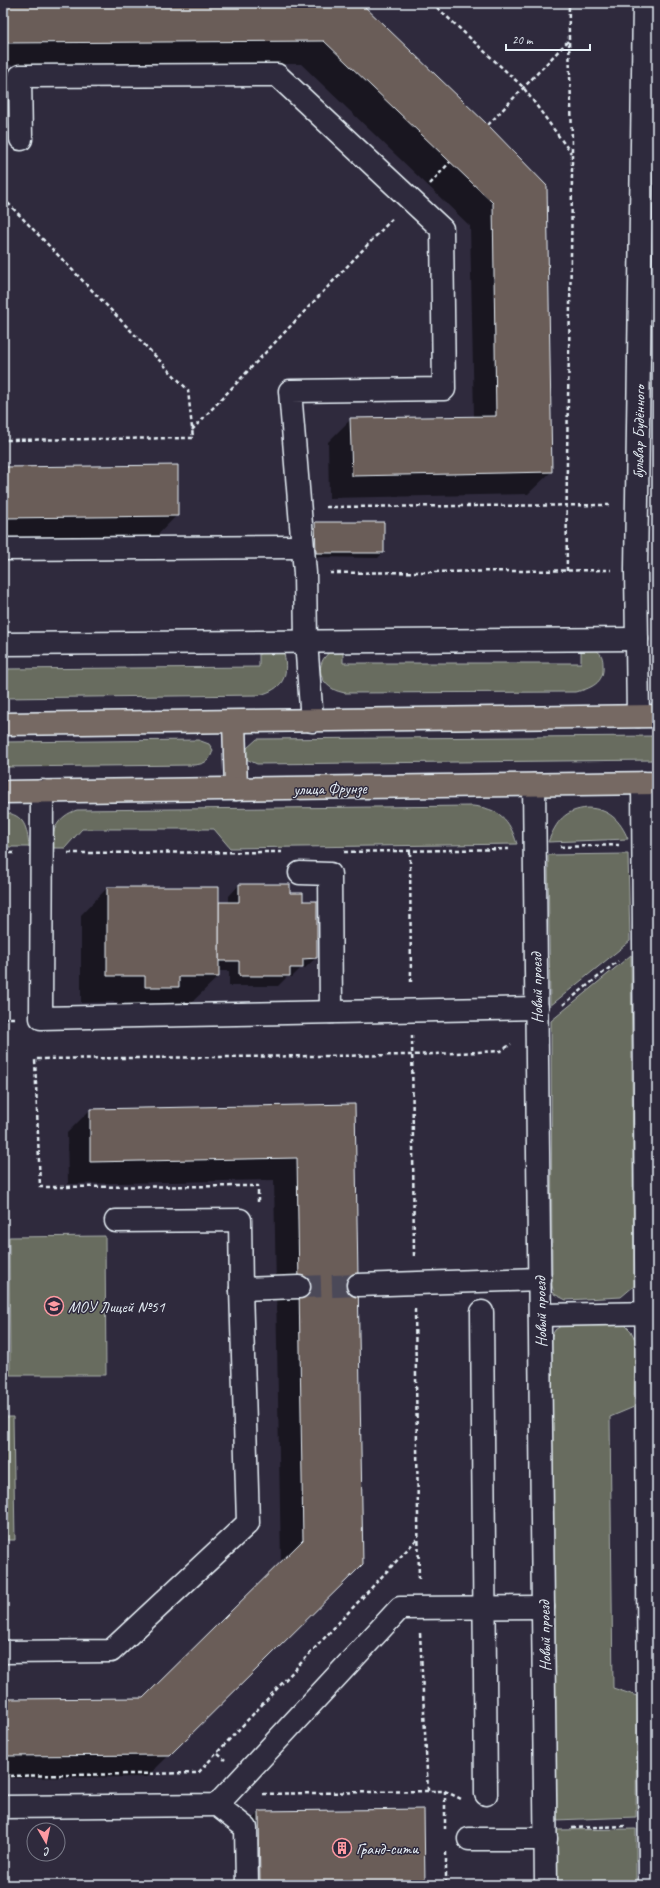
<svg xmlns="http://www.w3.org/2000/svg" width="660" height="1888" font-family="Caveat,sans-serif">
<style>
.green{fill:#686c5e;stroke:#a8aeab}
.shadow{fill:#0007}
.building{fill:#6b5d59;stroke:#e8f1f8}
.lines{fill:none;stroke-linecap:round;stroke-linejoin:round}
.minor-tunnel{stroke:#4b4859;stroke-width:22;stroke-dasharray:22 11;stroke-linecap:butt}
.minor-casing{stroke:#e8f1f8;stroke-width:25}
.major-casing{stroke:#e8f1f8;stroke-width:25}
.path{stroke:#e8f1f8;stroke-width:2.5;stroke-dasharray:4 3;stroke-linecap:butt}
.minor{stroke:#2f2a3d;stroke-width:22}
.major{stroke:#766964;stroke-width:22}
.labels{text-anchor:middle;stroke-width:3;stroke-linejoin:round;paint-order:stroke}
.street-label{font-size:16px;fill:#e8f1f8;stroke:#2f2a3d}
.poi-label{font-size:16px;fill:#e8f1f8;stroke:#2f2a3d;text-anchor:start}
</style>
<rect width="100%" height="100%" fill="#2f2a3d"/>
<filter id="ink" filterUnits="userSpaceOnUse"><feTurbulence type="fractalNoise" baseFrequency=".025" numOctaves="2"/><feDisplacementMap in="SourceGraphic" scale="8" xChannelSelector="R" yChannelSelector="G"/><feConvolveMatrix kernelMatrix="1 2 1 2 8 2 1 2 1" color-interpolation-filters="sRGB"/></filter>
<g filter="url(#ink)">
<!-- green -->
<g class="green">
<path d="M259,646L279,650L284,653C289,677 283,689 259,695L3,698V669L259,667Z"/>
<path d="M581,646C586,647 593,648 597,651C602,654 603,659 603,665C605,683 590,689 575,692L345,693C341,692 336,691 333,689C311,676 320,650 343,647V663H581Z"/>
<polygon points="657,736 657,760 257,764 246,759 247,748 257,739"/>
<path d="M198,740L209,744L213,750C210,761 205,764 194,765L3,767V742Z"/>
<path d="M473,806C499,809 509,818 517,844L230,848L214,829H82L65,848H50C52,830 58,816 77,810Z"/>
<path d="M588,808C609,809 620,820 628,839L548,842C557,821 564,810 588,808Z"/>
<path d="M3,812C25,815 27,827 29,847H3Z"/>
<polygon points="628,854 630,941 550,1006 548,855"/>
<polygon points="631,955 634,1286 621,1297 566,1300 554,1294 552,1285 551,1021"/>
<polygon points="105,1236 106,1375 10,1375 9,1237"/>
<polygon points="562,1325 625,1325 631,1331 635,1340 634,1407 610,1417 613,1688 637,1696 636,1817 555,1820 551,1337 555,1330"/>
<polygon points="3,1417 13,1417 15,1540 3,1540"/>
<polygon points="636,1829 636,1885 557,1885 556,1830"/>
</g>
<!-- shadow -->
<g class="shadow">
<polygon points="3,3 360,3 546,186 551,472 528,494 329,498 328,442 351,419 474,417 470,226 301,64 3,65"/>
<polygon points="3,468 177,515 152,541 3,543"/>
<polygon points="316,523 383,553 378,558 311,557 311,528"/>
<polygon points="239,885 289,894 302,902 316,958 305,968 301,968 292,977 287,977 278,986 229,986 229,971 218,971 218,977 191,1003 161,1004 151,1014 118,1014 118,1002 81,1003 81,915 107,888 218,905 229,903 229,896"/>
<polygon points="354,1105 362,1564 147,1777 3,1778 3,1700 144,1699 281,1563 274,1180 68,1184 67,1133 90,1110"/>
<polygon points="260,1812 424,1885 246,1885 245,1826"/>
</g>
<!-- building -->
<g class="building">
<polygon points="3,3 361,3 488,125 547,186 552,472 352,476 350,418 496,416 493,203 324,41 3,43"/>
<polygon points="178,465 178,516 3,518 3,467"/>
<polygon points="315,522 384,522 384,553 316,553"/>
<polygon points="239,884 290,884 290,893 303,893 303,901 317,901 317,958 303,959 303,968 290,968 290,976 239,976 239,961 219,961 219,902 239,902"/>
<polygon points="107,887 219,887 219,977 179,977 179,987 145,987 145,976 107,976"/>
<polygon points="355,1104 363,1564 170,1755 3,1756 3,1699 143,1698 303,1540 297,1158 90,1162 90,1109"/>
<polygon points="424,1809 425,1885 260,1885 259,1811"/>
</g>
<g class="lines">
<!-- minor-tunnel -->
<polyline class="minor-tunnel" points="299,1287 358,1285"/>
<defs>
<g id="minor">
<polyline points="21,139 20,76 277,75 442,229 444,389 290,391 305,573 306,641 312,721"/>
<polyline points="3,549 302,547"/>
<polyline points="3,644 637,639"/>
<polyline points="638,716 636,570 644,3"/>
<polyline points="643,783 650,1885"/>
<polyline points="534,785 546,1885"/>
<polyline points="42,791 41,1018 537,1008"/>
<polyline points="300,873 330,874 331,1012"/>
<polyline points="116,1221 240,1220 241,1289 299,1287"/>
<polyline points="358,1285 540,1279"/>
<polyline points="482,1312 486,1794"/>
<polyline points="540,1315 657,1313"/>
<polyline points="3,1652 111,1651 248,1523 241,1289"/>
<polyline points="217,1805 246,1828 247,1885"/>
<polyline points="3,1807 217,1805 400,1608 543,1607"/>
<polyline points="469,1839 546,1839"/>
</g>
<g id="major">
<polyline points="234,722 236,789"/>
<polyline points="3,724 657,716"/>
<polyline points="3,792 657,783"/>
</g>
</defs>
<!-- minor casing -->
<use href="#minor" class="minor-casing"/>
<!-- major casing -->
<use href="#major" class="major-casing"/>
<!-- path -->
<g class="path">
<polyline points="432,3 523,87 571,153"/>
<polyline points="488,125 568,41"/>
<polyline points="430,184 450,162"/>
<polyline points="3,198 188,390 193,438 3,440"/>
<polyline points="192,430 393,218"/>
<polyline points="326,507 611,505"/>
<path d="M567,571C565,432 572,293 572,154C572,104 568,53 569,3"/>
<polyline points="330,573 611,570"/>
<polyline points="560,847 619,845"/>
<polyline points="344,852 509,849"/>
<polyline points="410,852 411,984"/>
<polyline points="3,853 17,853"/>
<polyline points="68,853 285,852"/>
<polyline points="563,1005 618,961"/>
<polyline points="3,1018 15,1018"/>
<polyline points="412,1035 414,1258"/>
<polyline points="258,1202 258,1186 40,1187 35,1059 412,1055 501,1051 511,1044"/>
<polyline points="415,1309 419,1582"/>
<polyline points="420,1633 428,1791 445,1791 461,1799"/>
<polyline points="218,1754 225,1760"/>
<polyline points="3,1776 198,1773 418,1538"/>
<polyline points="445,1791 445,1829"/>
<polyline points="263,1794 428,1791"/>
<polyline points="572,1828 625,1826"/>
<polyline points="446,1852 446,1885"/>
</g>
<!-- minor -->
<use href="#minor" class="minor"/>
<!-- major -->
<use href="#major" class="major"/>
</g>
</g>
<!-- icons -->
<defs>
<symbol id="school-ring" viewBox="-11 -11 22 22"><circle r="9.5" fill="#2f2a3d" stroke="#ff9aa2" stroke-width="1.5"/><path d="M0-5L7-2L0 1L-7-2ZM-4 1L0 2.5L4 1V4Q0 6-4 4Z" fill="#ff9aa2"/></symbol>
<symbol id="building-ring" viewBox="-11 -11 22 22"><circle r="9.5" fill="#2f2a3d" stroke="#ff9aa2" stroke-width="1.5"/><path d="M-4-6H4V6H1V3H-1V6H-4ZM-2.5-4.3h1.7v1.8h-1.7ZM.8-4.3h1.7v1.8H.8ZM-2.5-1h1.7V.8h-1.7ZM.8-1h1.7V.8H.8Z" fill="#ff9aa2"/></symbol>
</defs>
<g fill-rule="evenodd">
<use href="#school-ring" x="43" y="1295" width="22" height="22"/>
<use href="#building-ring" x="331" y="1837" width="22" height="22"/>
</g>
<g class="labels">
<!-- street labels -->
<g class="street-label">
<text transform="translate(638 432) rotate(-89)" y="6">бульвар Будённого</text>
<text transform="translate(330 788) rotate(-1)" y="6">улица Фрунзе</text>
<text transform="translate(536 988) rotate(-91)" y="6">Новый проезд</text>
<text transform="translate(540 1312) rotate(-91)" y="6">Новый проезд</text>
<text transform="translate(544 1636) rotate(-91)" y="6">Новый проезд</text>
</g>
<!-- poi labels -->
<g class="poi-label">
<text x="68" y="1312">МОУ Лицей №51</text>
<text x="356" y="1854">Гранд-сити</text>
</g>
</g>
<!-- margin -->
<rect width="660" height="1888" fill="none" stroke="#2f2a3d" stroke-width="16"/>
<rect x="8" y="8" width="644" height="1872" fill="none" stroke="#e8f1f8" stroke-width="1.5" filter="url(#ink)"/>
<!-- north arrow -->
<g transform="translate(46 1842) rotate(171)"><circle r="19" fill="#2f2a3d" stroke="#797a88"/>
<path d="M0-3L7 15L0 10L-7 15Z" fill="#ff9aa2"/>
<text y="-6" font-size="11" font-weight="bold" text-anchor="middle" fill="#e8f1f8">С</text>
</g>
<!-- scale -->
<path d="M506 44v6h84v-6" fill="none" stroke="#e8f1f8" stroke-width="2"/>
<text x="512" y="44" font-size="12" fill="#e8f1f8" stroke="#2f2a3d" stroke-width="3" paint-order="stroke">20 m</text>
</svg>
